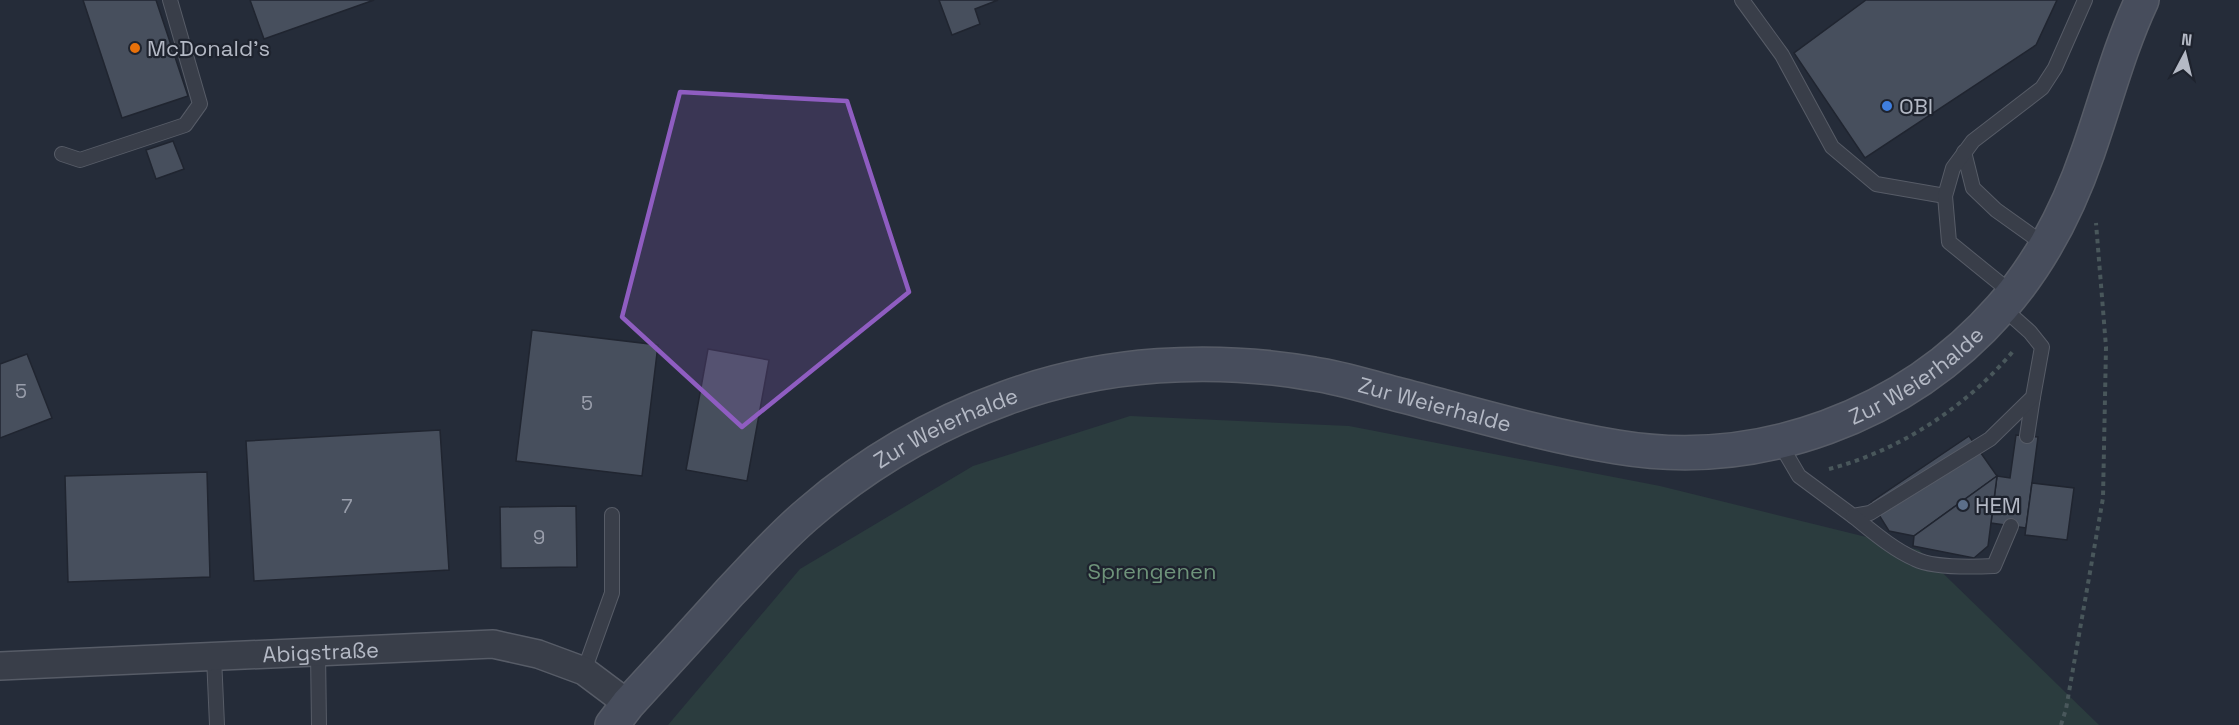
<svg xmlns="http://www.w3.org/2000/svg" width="2239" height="725" font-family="'Space Grotesk',sans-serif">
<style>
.green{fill:#2b3c3e}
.building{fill:#474f5d;stroke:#202530;stroke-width:1.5}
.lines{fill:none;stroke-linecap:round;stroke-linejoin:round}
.lane-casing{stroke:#575c67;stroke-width:16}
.street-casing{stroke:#575c67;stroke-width:30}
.secondary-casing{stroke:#575c67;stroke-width:36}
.path{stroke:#49575b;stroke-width:4;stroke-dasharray:4.5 4.5;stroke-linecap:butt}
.lane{stroke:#393e49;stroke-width:14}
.street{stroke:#393e49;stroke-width:27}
.secondary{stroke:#474d5c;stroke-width:33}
.marked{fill:#8f5dc1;fill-opacity:0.2;stroke:#8f5dc1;stroke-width:4.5;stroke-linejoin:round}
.food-dot{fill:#e8710a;stroke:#1e232e;stroke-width:2}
.shop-dot{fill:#3f7fe0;stroke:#1e232e;stroke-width:2}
.service-dot{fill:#5c6f8a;stroke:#1e232e;stroke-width:2}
.labels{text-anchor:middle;stroke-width:4.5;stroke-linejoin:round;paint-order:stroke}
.number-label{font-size:20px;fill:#999eab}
.poi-label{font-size:22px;fill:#b4b9c5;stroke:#1e232e;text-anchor:start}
.street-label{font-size:22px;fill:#b4b9c5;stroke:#1e232e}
.park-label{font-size:22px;fill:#6e937a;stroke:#1e232e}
</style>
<rect width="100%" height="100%" fill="#252c39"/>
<!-- green -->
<polygon class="green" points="1130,416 1349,426 1660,486 1919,550 2099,725 668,725 800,569 973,466"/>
<!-- building -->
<g class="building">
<polygon points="83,0 156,0 188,96 122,118"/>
<polygon points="250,0 374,0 264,39"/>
<polygon points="939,0 998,0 975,9 980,24 952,35"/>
<polygon points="1866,0 2057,0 2036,45 1865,158 1794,53"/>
<polygon points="173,141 184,169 156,179 146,150"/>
<polygon points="532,330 658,345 642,476 516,461"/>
<polygon points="708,349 769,360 747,481 686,470"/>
<polygon points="27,354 52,418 0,438 0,364"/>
<polygon points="440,430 449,570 254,581 246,441"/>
<polygon points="2016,435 2038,437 2026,528 1991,523 1997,476 2010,478"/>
<polygon points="1969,436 1997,476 1914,536 1889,531 1871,502"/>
<polygon points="207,472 210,577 68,582 65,476"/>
<polygon points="1997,476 1988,546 1974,558 1913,546 1914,536"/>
<polygon points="2032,483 2074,488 2067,540 2025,535"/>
<polygon points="576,506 577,567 501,568 500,507"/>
</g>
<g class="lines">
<defs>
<g id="lane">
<polyline points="1742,0 1782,55 1832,147 1876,184 1945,196"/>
<polyline points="1964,152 1973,188 1996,210 2045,245"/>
<polyline points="62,154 80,160 185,125 200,104 170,0"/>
<polyline points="2013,294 1949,242 1945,196 1953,168 1973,141 2042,88 2055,68 2085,0"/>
<polyline points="2027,436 2033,397"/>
<polyline points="1779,442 1799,476 1853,516 1870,513 1990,439 2033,397 2042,347 2030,332 2002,307"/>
<path d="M1853,516C1872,531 1892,549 1915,559C1933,568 1973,567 1994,566L2011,526"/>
<polyline points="318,652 319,725"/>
<polyline points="214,657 217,725"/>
<polyline points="584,671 612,593 612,515"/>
</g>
<g id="street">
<path id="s1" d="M0,666L493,644L538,654L584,671L628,704"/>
</g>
<g id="secondary">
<path id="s2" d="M612,725L628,704C662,667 696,630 730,592C756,565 781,536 810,512C868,462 934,424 1006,398C1103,362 1212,356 1314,374C1342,378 1369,387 1396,394C1470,413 1543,435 1617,447C1760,471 1906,416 2001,308C2040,264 2069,207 2088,152C2106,101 2119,49 2142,0"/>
</g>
</defs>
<!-- lane casing -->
<use href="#lane" class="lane-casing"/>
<!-- street casing -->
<use href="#street" class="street-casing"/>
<!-- secondary casing -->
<use href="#secondary" class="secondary-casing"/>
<!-- path -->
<g class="path">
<path d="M1829,469C1899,451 1968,406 2014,350"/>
<polyline points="2061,725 2066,709 2103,498 2106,347 2096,223"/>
</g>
<!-- lane -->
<use href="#lane" class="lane"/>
<!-- street -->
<use href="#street" class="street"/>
<!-- secondary -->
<use href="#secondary" class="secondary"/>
</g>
<!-- marked area -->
<path class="marked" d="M680,92L847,101L909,292L742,427L622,317Z"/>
<!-- markers -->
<circle class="food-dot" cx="135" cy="48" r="6"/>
<circle class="shop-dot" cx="1887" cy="106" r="6"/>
<circle class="service-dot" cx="1963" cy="505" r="6"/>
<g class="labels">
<!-- number labels -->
<g class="number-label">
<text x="21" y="398">5</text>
<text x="587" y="410">5</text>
<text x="347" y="513">7</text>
<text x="539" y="544">9</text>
</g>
<!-- poi labels -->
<g class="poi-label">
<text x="147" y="56">McDonald's</text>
<text x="1899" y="114">OBI</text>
<text x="1975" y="513">HEM</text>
</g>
<!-- street labels -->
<g class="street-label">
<text dy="8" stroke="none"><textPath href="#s2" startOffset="1460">Zur Weierhalde</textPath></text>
<text dy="8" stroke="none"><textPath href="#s2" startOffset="956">Zur Weierhalde</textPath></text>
<text dy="8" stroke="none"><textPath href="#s2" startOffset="452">Zur Weierhalde</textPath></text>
<text dy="8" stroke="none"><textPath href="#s1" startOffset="321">Abigstraße</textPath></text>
</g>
<!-- park labels -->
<g class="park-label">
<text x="1152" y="579">Sprengenen</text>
</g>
</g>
<!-- north arrow -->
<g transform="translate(2185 54) rotate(7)" stroke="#1e232e" stroke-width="4.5" paint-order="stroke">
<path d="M0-4.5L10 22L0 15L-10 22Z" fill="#b4b9c5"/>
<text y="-9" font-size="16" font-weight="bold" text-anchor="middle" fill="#b4b9c5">N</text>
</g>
</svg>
